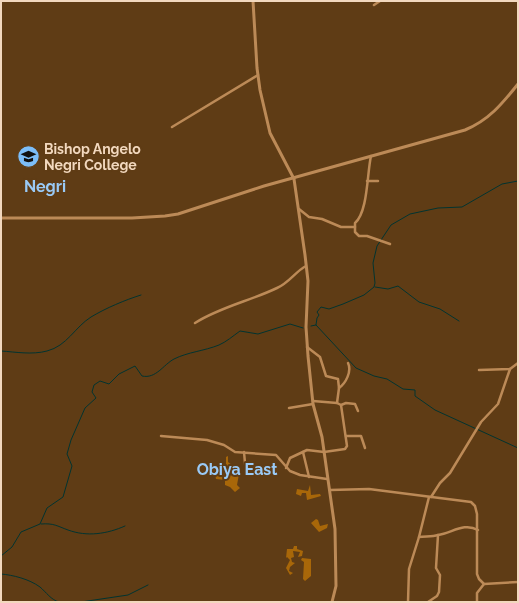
<svg xmlns="http://www.w3.org/2000/svg" width="519" height="603" font-family="Raleway,sans-serif">
<style>
.forest{fill:#a86709}
.lines{fill:none;stroke-linecap:round;stroke-linejoin:round}
.stream{stroke:#023430;stroke-width:1}
.minor{stroke:#bc8a57;stroke-width:2.5}
.tertiary{stroke:#bc8a57;stroke-width:3}
.labels{text-anchor:middle;stroke-width:4;stroke-linejoin:round;paint-order:stroke}
.poi-label{font-size:14px;font-weight:bold;fill:#f2d8be;stroke:#5f3c15;text-anchor:start}
.quarter-label{font-size:16px;font-weight:bold;fill:#9acaf6;stroke:#5f3c15}
</style>
<rect width="100%" height="100%" fill="#5f3c15"/>
<!-- forest -->
<g class="forest">
<polygon points="228,456 228,462 232,465 228,471 231,473 235,472 239,474 237,485 240,488 235,492 230,487 225,485 225,480 216,479 215,474 211,475 209,473 209,471 216,467 226,468 226,457"/>
<polygon points="310,485 311,495 320,494 321,496 307,500 306,493 302,493 301,496 296,494 297,489 308,491"/>
<polygon points="316,519 318,520 320,526 328,524 327,528 319,532 311,523"/>
<polygon points="294,546 297,546 297,549 303,551 302,556 298,557 300,552 293,551 294,557 291,558 292,562 295,563 290,567 289,571 293,573 290,575 286,568 290,560 287,557 286,558 287,549 293,549"/>
<polygon points="302,558 311,559 311,576 305,581 303,579 304,562 301,560"/>
</g>
<g class="lines">
<!-- stream -->
<g class="stream">
<polyline points="375,287 388,289 398,286 419,302 440,309 459,321"/>
<polyline points="316,325 356,368 374,376 387,379 403,389 415,390 415,396 435,410 518,448"/>
<polyline points="311,326 316,325 317,318 319,315 317,312 321,307 329,309 343,304 364,295 374,287 375,283 373,263 377,246 391,225 410,214 438,208 462,207 502,184 518,181"/>
<path d="M1,351C16,352 32,355 47,351C67,346 75,327 91,317C106,308 125,300 141,295"/>
<path d="M41,524C54,523 57,526 68,530C87,537 107,534 125,526"/>
<path d="M1,556L12,547L21,532L40,524L47,508L63,497L72,466L67,454L71,440L85,408L96,398L92,392L94,385L100,381L109,384L119,374L135,366L142,376C156,379 163,365 174,359C188,352 204,351 219,345C226,342 233,336 240,331L258,334L290,324L303,328"/>
<path d="M1,574C13,575 29,579 40,587C46,592 51,600 59,602"/>
<polyline points="81,602 128,595 148,585"/>
</g>
<!-- minor -->
<g class="minor">
<polyline points="374,5 380,1"/>
<polyline points="172,127 258,75"/>
<path d="M371,156C367,173 368,212 355,223V232L359,236H367L390,244"/>
<polyline points="367,181 378,181"/>
<polyline points="299,209 309,217 322,219 341,227 355,227"/>
<path d="M195,323C220,307 250,301 277,288C289,283 296,271 306,266"/>
<polyline points="307,347 320,357 326,376 338,379 339,388 337,403"/>
<polyline points="479,370 510,369 518,363"/>
<path d="M339,388C346,383 352,371 348,363"/>
<polyline points="341,405 346,403 355,404 358,411"/>
<polyline points="289,408 313,404"/>
<polyline points="161,436 207,440 224,445 235,452 276,455 290,471 300,475 327,479"/>
<polyline points="346,436 361,436 365,448"/>
<polyline points="244,452 246,474"/>
<polyline points="303,452 309,477"/>
<polyline points="286,468 290,458 307,450 324,452 345,449 347,446 341,405 337,403 313,401"/>
<polyline points="330,490 369,489 471,502 475,506 477,514 477,574 479,579 484,584 518,582"/>
<polyline points="431,497 440,483 450,473 481,422 498,404 510,369"/>
<polyline points="419,537 429,497"/>
<path d="M408,602L409,569L419,537C425,536 432,537 438,535C452,533 464,522 478,530"/>
<polyline points="428,602 437,596 439,592 440,575 436,568 438,535"/>
<polyline points="477,602 477,593 484,584"/>
</g>
<!-- tertiary -->
<g class="tertiary">
<polyline points="253,1 257,68 260,90 270,133 294,179 305,255 308,281 306,327 308,356 313,404 322,437 335,529 336,586 332,602"/>
<path d="M1,218H132L165,216L178,214L264,186L465,130C489,120 502,104 518,84"/>
</g>
</g>
<!-- icons -->
<defs>
<symbol id="school-disc" viewBox="-11 -11 22 22"><circle r="9.5" fill="#7cbef9" stroke="#5f3c15"/><path d="M0-5L7-2L0 1L-7-2ZM-4 1L0 2.5L4 1V4Q0 6-4 4Z" fill="#111"/></symbol>
</defs>
<g fill-rule="evenodd">
<use href="#school-disc" x="16" y="144" width="25" height="25"/>
</g>
<g class="labels">
<!-- poi labels -->
<g class="poi-label">
<text x="44" y="154">Bishop Angelo<tspan x="44" dy="16">Negri College</tspan></text>
</g>
<!-- quarter labels -->
<g class="quarter-label">
<text x="45" y="192">Negri</text>
<text x="237" y="475">Obiya East</text>
</g>
</g>
<!-- border -->
<rect width="519" height="603" fill="none" stroke="#f2d8be" stroke-width="4"/>
</svg>
